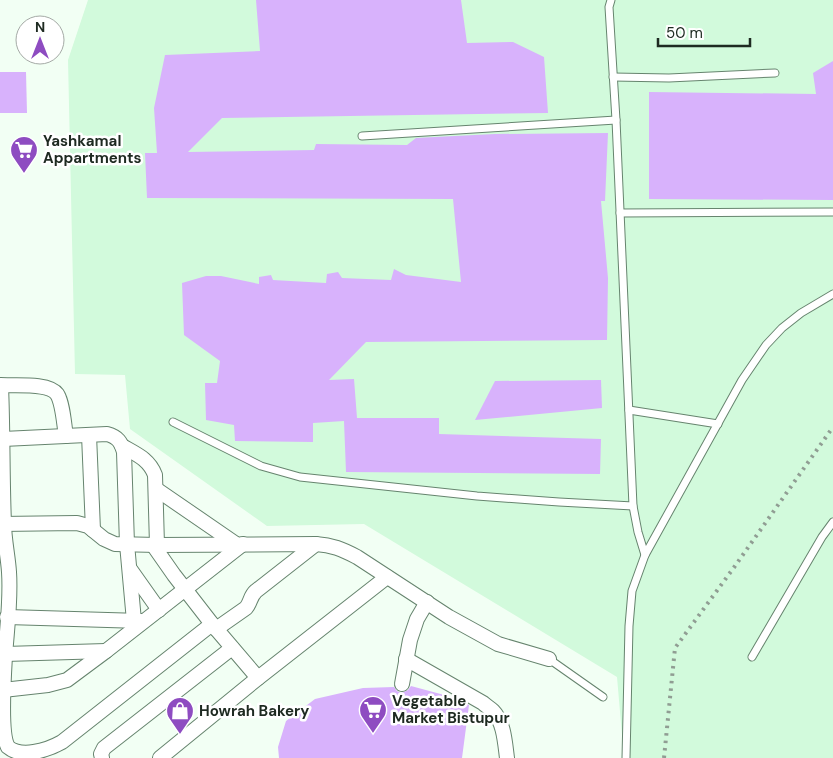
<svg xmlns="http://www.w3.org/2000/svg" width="833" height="758" font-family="'DM Sans',sans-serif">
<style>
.built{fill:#d2fadc}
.building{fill:#d8b2fc}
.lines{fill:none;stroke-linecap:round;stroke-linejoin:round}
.service-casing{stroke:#66846e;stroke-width:9}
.minor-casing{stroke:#66846e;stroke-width:16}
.service{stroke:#fff;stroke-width:7}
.minor{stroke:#fff;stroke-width:14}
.rail{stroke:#909d93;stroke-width:4;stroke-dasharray:2.5 5;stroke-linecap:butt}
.labels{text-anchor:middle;stroke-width:5;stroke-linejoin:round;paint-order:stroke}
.poi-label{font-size:15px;font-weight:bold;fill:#1e2a21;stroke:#fff;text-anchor:start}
</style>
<rect width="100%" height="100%" fill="#f2fff4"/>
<!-- built -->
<polygon class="built" points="88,0 833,0 833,758 624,758 617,677 364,524 267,526 130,429 125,375 75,374 68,60"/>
<!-- building -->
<g class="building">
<polygon points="256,0 461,0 467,43 513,42 544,57 548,113 222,118 188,152 314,150 316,144 407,145 416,138 435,137 495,134 608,133 605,201 601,201 608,278 607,340 366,342 329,380 354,379 357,418 439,418 439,434 601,439 600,474 346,472 344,421 313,423 313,442 235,441 234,425 206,420 205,383 217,383 220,361 184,335 182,283 206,276 221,276 259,284 259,277 271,275 273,280 326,283 327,274 338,272 342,278 391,280 394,269 406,275 461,282 453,199 147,198 145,153 157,153 154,108 165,55 260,51"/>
<polygon points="833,61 833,200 649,199 649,92 816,94 813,73"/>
<polygon points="0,72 26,72 27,113 0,113"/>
<polygon points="601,380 602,408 475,420 495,381"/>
<polygon points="411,686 459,699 469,705 462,758 279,758 278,747 286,721 315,699 363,688 394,687 397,691 401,693 404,692 408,690"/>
</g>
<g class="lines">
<defs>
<g id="service">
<polyline points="611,0 609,7 616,120 633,506 638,532 645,555"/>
<polyline points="613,77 669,78 775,73"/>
<polyline points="362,136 616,120"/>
<polyline points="620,213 833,212"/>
<polyline points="629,410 718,424"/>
<polyline points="173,422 261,466 300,477 477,496 559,502 633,506"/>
<polyline points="752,657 822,537 833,522"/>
<polyline points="549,659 603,697"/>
<polyline points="626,758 629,626 632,591 645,555 742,380 766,345 782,328 801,313 833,294"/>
</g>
<g id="minor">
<path d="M0,385C13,386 49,382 57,394C63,403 64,425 66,436"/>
<path d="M1,386C3,431 2,477 4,523C4,539 8,556 9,572C11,600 7,628 5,656C4,673 0,734 8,747C21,758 46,751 62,742L212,624"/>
<polyline points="89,435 93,530"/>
<path d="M3,439L107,434C118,437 121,442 124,452L127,544L134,621"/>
<path d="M122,446C136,454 149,459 155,475L157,545"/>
<polyline points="156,489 236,544"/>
<path d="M0,524L77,523L88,526L104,539L115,544L157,545L316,544C332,545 342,549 357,557L449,617L498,644L549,659"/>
<polyline points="153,545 174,575 212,624 258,678"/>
<polyline points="130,569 159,610"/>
<polyline points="7,617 141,621"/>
<path d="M216,629L246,608C251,602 250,596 256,591L316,544"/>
<polyline points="5,654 106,651"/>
<path d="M406,659L483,703C486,706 490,708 493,711C504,722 505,743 507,758"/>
<polyline points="402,684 410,640 417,619 427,602"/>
<polyline points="3,690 48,685 67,680 106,651 243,544"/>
<polyline points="102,758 101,754 104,748 232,648"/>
<polyline points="160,758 258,678 387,577"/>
</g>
</defs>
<!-- service casing -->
<use href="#service" class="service-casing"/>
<!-- minor casing -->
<use href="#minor" class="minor-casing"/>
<!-- service -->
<use href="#service" class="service"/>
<!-- minor -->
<use href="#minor" class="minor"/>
<!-- rail -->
<polyline class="rail" points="664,758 675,648 735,566 833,427"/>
</g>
<!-- icons -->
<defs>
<symbol id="supermarket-pin" viewBox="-11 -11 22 30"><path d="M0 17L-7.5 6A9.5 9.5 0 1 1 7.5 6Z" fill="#8e4cc1" stroke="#fff"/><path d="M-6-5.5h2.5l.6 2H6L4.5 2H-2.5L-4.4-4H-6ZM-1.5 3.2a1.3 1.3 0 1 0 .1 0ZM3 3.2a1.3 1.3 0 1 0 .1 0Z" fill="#fff"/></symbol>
<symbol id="shop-pin" viewBox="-11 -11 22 30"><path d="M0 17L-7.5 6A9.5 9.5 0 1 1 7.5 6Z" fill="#8e4cc1" stroke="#fff"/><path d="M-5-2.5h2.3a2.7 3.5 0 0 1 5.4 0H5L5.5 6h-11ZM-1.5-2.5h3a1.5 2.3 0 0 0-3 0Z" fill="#fff"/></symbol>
</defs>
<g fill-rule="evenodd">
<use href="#supermarket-pin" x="8" y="134" width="32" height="43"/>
<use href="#supermarket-pin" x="357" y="694" width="32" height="43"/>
<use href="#shop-pin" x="164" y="695" width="32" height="43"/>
</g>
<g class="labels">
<!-- poi labels -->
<g class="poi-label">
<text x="43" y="146">Yashkamal<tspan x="43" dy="17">Appartments</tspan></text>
<text x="392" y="706">Vegetable<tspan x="392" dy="17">Market Bistupur</tspan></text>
<text x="199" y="716">Howrah Bakery</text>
</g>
</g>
<!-- north arrow -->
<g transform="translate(40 40)"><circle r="24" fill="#ffffff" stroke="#a5aaa6"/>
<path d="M0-4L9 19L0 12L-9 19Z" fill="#8e4cc1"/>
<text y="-8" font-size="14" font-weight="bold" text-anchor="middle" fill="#1e2a21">N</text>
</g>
<!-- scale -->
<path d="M658 38v8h92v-8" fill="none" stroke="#1e2a21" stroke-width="2.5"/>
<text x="666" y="38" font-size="15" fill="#1e2a21" stroke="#ffffff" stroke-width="4" paint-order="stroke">50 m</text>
</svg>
